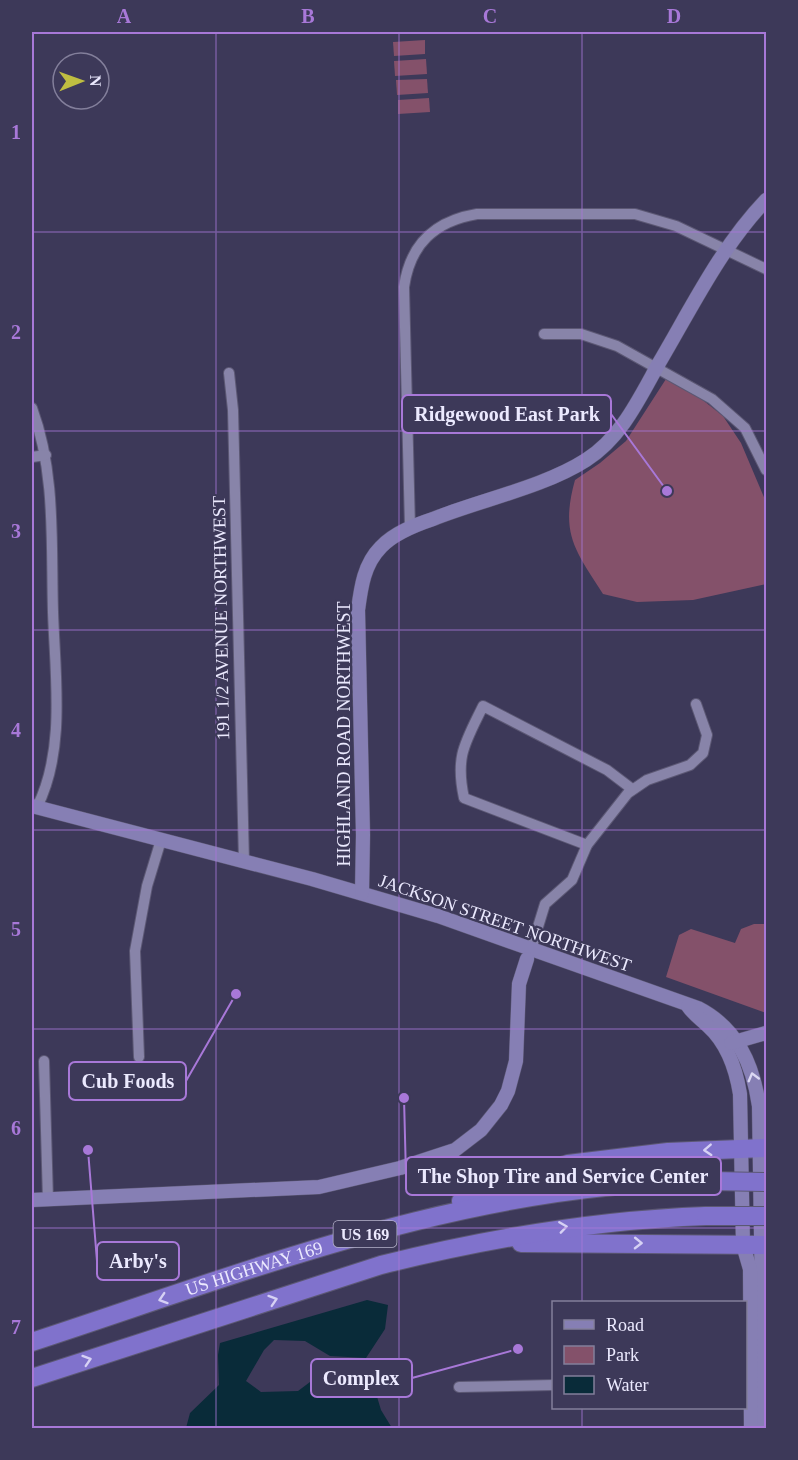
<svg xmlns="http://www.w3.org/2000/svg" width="798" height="1460" font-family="'Times New Roman',serif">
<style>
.green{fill:#84516a}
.water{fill:#092b39}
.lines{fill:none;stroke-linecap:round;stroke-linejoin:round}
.street-casing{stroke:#5c5874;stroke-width:12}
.secondary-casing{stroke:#5c5874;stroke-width:15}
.highway-casing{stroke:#5c5874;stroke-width:20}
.street{stroke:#8884a9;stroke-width:10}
.secondary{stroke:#867fb4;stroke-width:14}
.highway{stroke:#8072cc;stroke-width:18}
.highway-bridge-casing{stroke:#5c5874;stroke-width:20;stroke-linecap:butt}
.highway-bridge{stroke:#8072cc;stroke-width:18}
.oneway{stroke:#dcd9f3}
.oneway2{stroke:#d6d1f4}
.grid{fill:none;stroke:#a878d8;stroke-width:1.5;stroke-opacity:0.55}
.labels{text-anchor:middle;stroke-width:4.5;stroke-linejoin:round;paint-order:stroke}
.shield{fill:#3d3959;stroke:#b7b4cc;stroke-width:1.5}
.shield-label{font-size:16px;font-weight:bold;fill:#ebe9fe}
.street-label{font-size:18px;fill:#ebe9fe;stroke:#3d3959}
.leader{fill:none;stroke:#a878d8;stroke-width:2}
.callout-dot{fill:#a878d8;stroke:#3d3959;stroke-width:2}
.callout{fill:#3d3959;stroke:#a878d8;stroke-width:2}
.callout-label{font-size:20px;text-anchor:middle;font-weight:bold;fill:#ebe9fe}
.neatline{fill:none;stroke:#a878d8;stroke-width:2}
.grid-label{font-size:20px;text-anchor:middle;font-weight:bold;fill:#a878d8}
</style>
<rect width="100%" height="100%" fill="#3d3959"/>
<!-- green -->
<g class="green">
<polygon points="425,40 425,54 394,56 393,42"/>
<polygon points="426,59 427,74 395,76 394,61"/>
<polygon points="427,79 428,93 397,95 396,80"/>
<polygon points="429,98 430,112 398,114 398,100"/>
<path d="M666,379L695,394L723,416L741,443L766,502V584L693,600L637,602L603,594C575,550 560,534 575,480L600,463L626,441Z"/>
<polygon points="754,924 766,924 766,1013 666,977 679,935 691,929 735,943 741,929"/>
</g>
<!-- water -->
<polygon class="water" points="367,1300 388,1305 385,1329 366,1358 330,1356 305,1341 274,1340 264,1350 246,1381 261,1392 298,1391 330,1367 343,1366 372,1380 381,1410 392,1428 186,1428 190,1413 219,1385 218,1355 220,1343"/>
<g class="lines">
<defs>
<g id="street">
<polyline points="544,334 581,334 617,346 712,399 745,428 766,470"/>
<polyline points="229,373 233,410 244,862"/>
<path d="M32,408C56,473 51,544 53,612C55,675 66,750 37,807"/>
<polyline points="32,457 46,455"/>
<path d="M410,528L404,287C410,244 435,221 477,214H635L676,226L766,269"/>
<path d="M587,845L464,798C455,756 465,743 483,706L607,770L632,789"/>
<polyline points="529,956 545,904 572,880 587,845 628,793 647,780 690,765 703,753 707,735 696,704"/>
<polyline points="139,1057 135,951 147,886 161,840"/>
<polyline points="44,1061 48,1200"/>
<polyline points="459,1387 554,1385"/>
</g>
<g id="secondary">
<path d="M32,806L312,879L438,916L698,1008C737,1028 753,1064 759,1106L764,1428"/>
<path d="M362,893L363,835L358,610C361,587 364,564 381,547C394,533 415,525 433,519C480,500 544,487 586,460C621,438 639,399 659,363C692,307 721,247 766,200"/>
<path d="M688,1006C694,1015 701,1019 708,1026C728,1044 736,1069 740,1094L743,1245L750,1269L751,1428"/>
<polyline points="731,1043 766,1033"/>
<polyline points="32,1200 319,1187 400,1168 455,1150 481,1130 501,1105 508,1091 516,1061 519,984 527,959"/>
</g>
<g id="highway">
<polyline points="461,1201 507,1182 568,1164 668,1152 766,1148"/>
<polyline points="521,1243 766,1245"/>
<path id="s1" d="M32,1342C255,1269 472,1182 710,1181"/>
<path d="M32,1378L381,1265C489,1238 595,1220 706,1216"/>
</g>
</defs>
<!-- street casing -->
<use href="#street" class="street-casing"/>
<!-- secondary casing -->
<use href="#secondary" class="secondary-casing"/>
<!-- highway casing -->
<use href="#highway" class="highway-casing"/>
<!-- street -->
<use href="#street" class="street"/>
<!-- secondary -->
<use href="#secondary" class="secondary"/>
<!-- highway -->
<use href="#highway" class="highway"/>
<defs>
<g id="highway-bridge">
<polyline points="710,1181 766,1182"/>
<polyline points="706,1216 766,1216"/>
</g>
</defs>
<!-- highway-bridge casing -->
<use href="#highway-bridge" class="highway-bridge-casing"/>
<!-- highway-bridge -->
<use href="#highway-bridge" class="highway-bridge"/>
</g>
<!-- one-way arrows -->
<defs><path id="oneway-chevron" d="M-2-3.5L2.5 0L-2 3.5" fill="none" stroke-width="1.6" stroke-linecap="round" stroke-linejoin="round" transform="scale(1.5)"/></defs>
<use class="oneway" href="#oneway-chevron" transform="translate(753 1077) rotate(-105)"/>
<g class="oneway2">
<use href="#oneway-chevron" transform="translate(708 1150) rotate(177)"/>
<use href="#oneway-chevron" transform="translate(563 1227) rotate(-8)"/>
<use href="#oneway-chevron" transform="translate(638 1243) rotate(1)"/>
<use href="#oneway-chevron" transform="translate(163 1299) rotate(162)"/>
<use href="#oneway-chevron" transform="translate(273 1300) rotate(-18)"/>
<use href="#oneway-chevron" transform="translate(87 1360) rotate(-18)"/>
</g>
<!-- grid -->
<path class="grid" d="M216,32V1428M399,32V1428M582,32V1302M32,232H766M32,431H766M32,630H766M32,830H766M32,1029H766M32,1228H766M582,1408V1428"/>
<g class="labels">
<!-- shield labels -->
<rect class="shield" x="333.5" y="1221" width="63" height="26" rx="4.5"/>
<g class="shield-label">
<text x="365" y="1240">US 169</text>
</g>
<!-- street labels -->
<g class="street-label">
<text transform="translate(221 618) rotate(-91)" y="6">191 1/2 AVENUE NORTHWEST</text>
<text transform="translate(344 734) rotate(-90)" y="6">HIGHLAND ROAD NORTHWEST</text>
<text transform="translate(505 923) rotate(19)" y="6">JACKSON STREET NORTHWEST</text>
<text dy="6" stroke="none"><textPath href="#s1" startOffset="234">US HIGHWAY 169</textPath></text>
</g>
</g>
<!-- callouts -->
<path class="leader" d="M667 491L611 414M236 994L186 1081M404 1098L406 1176M88 1150L97 1261M518 1349L412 1378"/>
<g class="callout-dot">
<circle cx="667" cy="491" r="6"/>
<circle cx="236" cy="994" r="6"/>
<circle cx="404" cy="1098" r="6"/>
<circle cx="88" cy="1150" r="6"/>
<circle cx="518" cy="1349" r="6"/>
</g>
<g class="callout">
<rect x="402" y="395" width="209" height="38" rx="6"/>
<rect x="69" y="1062" width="117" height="38" rx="6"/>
<rect x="406" y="1157" width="315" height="38" rx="6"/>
<rect x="97" y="1242" width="82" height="38" rx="6"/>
<rect x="311" y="1359" width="101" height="38" rx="6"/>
</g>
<g class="callout-label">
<text x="507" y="421">Ridgewood East Park</text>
<text x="128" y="1088">Cub Foods</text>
<text x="563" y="1183">The Shop Tire and Service Center</text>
<text x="138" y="1268">Arby's</text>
<text x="361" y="1385">Complex</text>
</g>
<!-- border -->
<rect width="798" height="1460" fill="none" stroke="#3d3959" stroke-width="66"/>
<!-- legend -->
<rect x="552" y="1301" width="195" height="108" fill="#3d3959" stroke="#837f9b" stroke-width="1.5"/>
<rect x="564" y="1320" width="30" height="9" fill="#867fb4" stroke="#837f9b" stroke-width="1.5"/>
<text x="606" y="1331" font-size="18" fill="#ebe9fe">Road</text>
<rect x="564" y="1346" width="30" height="18" fill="#84516a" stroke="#837f9b" stroke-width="1.5"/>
<text x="606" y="1361" font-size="18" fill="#ebe9fe">Park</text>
<rect x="564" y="1376" width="30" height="18" fill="#092b39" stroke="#837f9b" stroke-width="1.5"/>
<text x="606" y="1391" font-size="18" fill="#ebe9fe">Water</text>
<!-- north arrow -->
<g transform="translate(81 81) rotate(89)"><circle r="28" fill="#3d3959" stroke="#837f9b" stroke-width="1.5"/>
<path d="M0-4.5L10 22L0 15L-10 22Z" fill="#bfbe41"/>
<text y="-9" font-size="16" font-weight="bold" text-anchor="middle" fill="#ebe9fe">N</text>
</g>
<rect x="33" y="33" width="732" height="1394" class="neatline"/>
<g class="grid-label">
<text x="124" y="23">A</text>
<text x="308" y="23">B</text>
<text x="490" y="23">C</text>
<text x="674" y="23">D</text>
<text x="16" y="139">1</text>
<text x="16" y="339">2</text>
<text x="16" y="538">3</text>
<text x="16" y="737">4</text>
<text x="16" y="936">5</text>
<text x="16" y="1135">6</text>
<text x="16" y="1334">7</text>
</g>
</svg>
